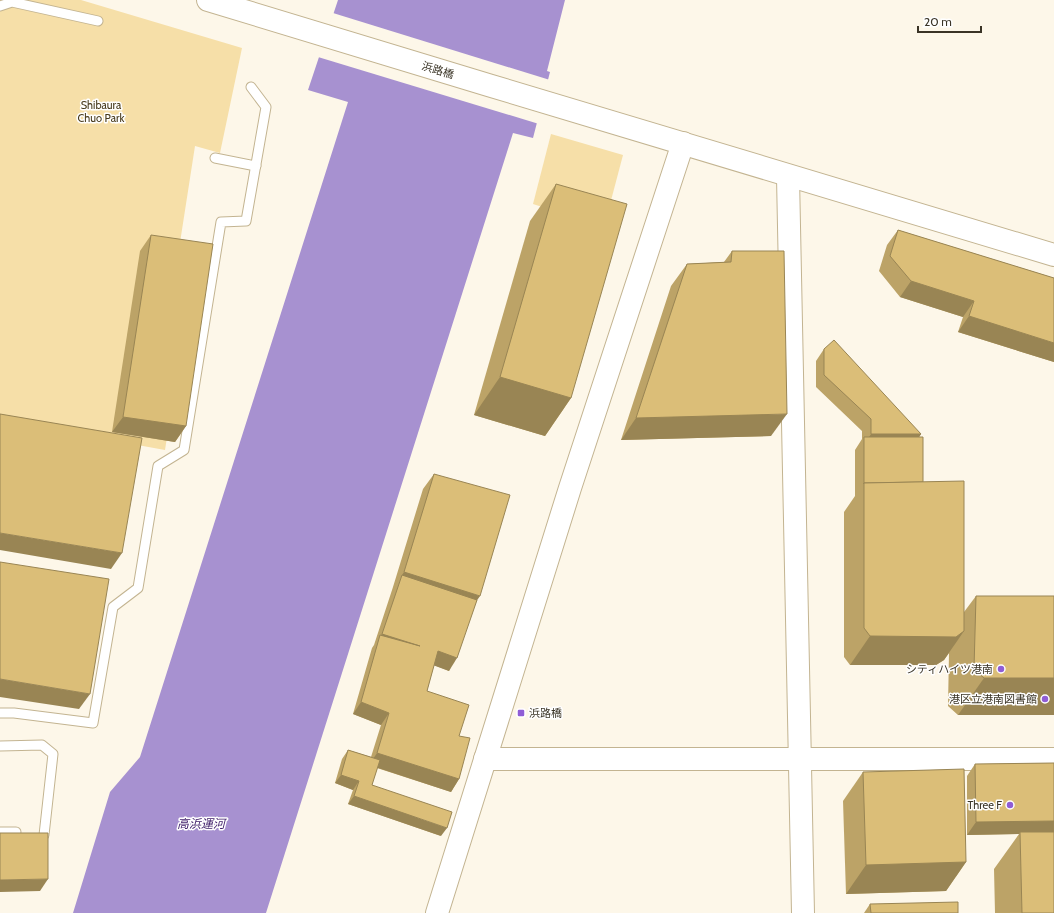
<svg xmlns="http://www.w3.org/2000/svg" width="1054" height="913" font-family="Cabin,'Noto Sans JP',sans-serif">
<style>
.green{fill:#f6dfa8}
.water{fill:#a791d0}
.pier{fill:#fdf7e9}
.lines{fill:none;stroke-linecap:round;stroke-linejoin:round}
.lane-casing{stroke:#c3b491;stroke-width:11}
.secondary-casing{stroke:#c3b491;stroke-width:24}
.lane{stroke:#fff;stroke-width:9}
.secondary{stroke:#fff;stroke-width:22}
.wall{fill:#bca367}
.shaded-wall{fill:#998554}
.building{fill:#dbbe78;stroke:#998554}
.poi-dot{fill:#8f5dd6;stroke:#fff;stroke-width:1.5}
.labels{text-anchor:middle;stroke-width:3;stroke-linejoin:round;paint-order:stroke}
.street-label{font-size:11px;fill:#3a3426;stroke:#fff}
.park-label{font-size:11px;fill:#46391a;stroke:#fff}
.poi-label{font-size:11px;fill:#3a3426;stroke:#fff;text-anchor:end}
.water-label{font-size:12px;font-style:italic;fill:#41206b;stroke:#fff}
</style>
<rect width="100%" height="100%" fill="#fdf7e9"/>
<!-- green -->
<g class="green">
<polygon points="0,0 81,0 242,48 220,153 195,146 179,249 196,252 165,450 0,420"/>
<polygon points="551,134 623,155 604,227 533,204"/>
</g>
<!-- water -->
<polygon class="water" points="338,0 565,0 547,71 550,72 533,138 513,133 266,913 73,913 110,792 140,757 348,102 308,90"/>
<!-- pier -->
<polygon class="pier" points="333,13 550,80 539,124 318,57"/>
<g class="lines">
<defs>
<g id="lane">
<polyline points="0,6 12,2 98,21"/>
<polyline points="215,158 256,166"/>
<polyline points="0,713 14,713 93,723 113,607 138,588 158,466 184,450 221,222 246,221 266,107 251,87"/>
<polyline points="0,746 42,745 53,754 44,835"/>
<polyline points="0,832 16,832"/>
</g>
<g id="secondary">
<path d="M208,0C490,85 771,172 1054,255"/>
<polyline points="788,177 803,913"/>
<polyline points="485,759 1054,759"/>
<polyline points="437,913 570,488 683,143"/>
</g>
</defs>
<!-- lane casing -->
<use href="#lane" class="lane-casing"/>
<!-- secondary casing -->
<use href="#secondary" class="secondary-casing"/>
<!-- lane -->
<use href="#lane" class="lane"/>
<!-- secondary -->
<use href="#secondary" class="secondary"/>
</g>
<!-- wall -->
<g class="wall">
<polygon points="556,184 571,398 545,436 474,415 530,221"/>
<polygon points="898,230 1054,278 1054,362 958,332 963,317 900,297 879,271 887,245"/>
<polygon points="151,235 186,426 175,442 112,432 140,251"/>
<polygon points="732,251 771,436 621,440 671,286 687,264 724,262"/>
<polygon points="824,349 921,434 919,437 923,482 964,612 976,596 1054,596 1054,715 958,715 948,706 949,653 944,660 936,665 850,665 844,657 844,512 855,496 855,450 862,439 862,431 816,387 816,361"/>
<polygon points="434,474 477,600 449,671 434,665 427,691 459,736 459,779 451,792 377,768 372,785 441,836 348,804 353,790 335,783 342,759 348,750 371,757 381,725 353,714 372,648 374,645 393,587 423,489"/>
<polygon points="1054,763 1054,913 995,913 994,869 1019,834 967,835 967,776 975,764"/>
<polygon points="863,772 966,862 946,891 846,894 843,801"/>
<polygon points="870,904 958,913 864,913"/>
</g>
<!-- shaded-wall -->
<g class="shaded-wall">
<polygon points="911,281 974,301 963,317 900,297"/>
<polygon points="969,316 1054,343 1054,362 958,332"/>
<polygon points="500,377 571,398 545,436 474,415"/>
<polygon points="787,414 771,436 621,440 636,418"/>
<polygon points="123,417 186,426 175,442 112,432"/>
<polygon points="871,434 921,434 913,447 864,445"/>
<polygon points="0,533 122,553 111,569 0,550"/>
<polygon points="404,572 480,596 469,612 402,575"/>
<polygon points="964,631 944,660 936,665 850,665 870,636"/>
<polygon points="382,634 420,646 380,636"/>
<polygon points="438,651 457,658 449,671 430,664"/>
<polygon points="984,678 1054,678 1054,715 958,715"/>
<polygon points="0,679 90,694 79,709 0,697"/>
<polygon points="361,702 389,713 381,725 353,714"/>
<polygon points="377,753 459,779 451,792 369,765"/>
<polygon points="341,775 359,781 353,790 335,783"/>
<polygon points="354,796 447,828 441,836 348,804"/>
<polygon points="1054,821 1054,833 1020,832 1019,834 967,835 976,822"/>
<polygon points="966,862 946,891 846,894 866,865"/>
<polygon points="48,879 40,891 0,892 0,880"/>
</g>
<!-- building -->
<g class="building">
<polygon points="556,184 627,204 571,398 500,377"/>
<polygon points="898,230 1054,278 1054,343 969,316 974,301 911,281 890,256"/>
<polygon points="151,235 213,244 186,426 123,417"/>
<polygon points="732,251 784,251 787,414 636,418 687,264 731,262"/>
<polygon points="834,340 921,434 871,434 871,419 824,375 824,349"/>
<polygon points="0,414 142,438 122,553 0,533"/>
<polygon points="864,437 923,437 923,482 864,483 864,484"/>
<polygon points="434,474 510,495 480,596 404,572"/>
<polygon points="964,481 964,631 956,637 870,636 864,628 864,483"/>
<polygon points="0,562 109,579 90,694 0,679"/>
<polygon points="402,575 477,600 457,658 438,651 427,691 469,705 459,736 470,738 459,779 377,753 389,713 361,702 380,635 420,646 382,634"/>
<polygon points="976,596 1054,596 1054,678 984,678 974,669"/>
<polygon points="348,750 380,760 372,785 452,812 447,828 354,796 359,781 341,775"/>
<polygon points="1054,763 1054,821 976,822 975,764"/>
<polygon points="964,769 966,862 866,865 863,772"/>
<polygon points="1020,832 1054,832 1054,913 1022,913"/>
<polygon points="0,833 48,833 48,879 0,880"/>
<polygon points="958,902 958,913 871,913 870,904"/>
</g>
<!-- markers -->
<g class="poi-dot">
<circle cx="1001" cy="669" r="4"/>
<circle cx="1045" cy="699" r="4"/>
<rect x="517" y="709" width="8" height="8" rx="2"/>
<circle cx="1010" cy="805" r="4"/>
</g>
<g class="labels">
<!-- street labels -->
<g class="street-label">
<text transform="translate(438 70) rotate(17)" y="4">浜路橋</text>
</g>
<!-- park labels -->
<g class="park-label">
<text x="101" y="109">Shibaura<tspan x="101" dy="13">Chuo Park</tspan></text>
</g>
<!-- poi labels -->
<g class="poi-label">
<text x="993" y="673">シティハイツ港南</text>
<text x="1037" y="703">港区立港南図書館</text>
<text x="529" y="717" text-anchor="start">浜路橋</text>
<text x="1002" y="809">Three F</text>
</g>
<!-- water labels -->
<g class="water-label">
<text x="201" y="828">高浜運河</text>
</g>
</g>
<!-- scale -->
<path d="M918 26v6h63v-6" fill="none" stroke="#3a3426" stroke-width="2"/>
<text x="924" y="26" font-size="12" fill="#3a3426" stroke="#ffffff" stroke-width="3" paint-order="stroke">20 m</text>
</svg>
